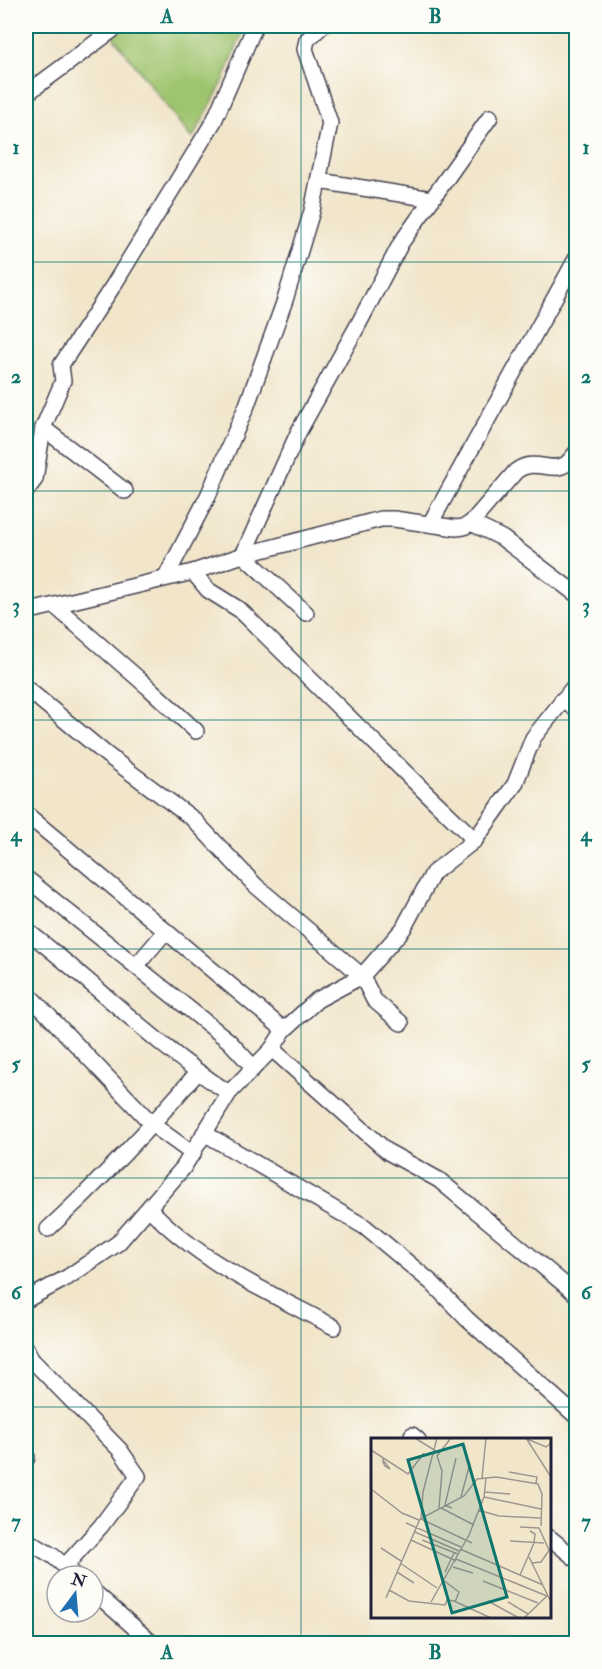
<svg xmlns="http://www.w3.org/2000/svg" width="602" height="1669" font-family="'IM FELL Double Pica',serif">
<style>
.green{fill:#9fc46e;stroke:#607354;stroke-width:1.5}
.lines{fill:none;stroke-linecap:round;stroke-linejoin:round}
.minor-casing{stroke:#413f50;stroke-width:18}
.minor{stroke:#fff;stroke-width:15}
.grid{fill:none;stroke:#0f766e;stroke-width:1.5;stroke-opacity:0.55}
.inset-road{fill:none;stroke:#9e9791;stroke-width:1.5}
.view{fill:#0f766e;fill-opacity:0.15;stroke:#0f766e;stroke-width:3}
.inset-edge{fill:none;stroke:#22223b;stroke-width:3}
.neatline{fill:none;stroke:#0f766e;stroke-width:2}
.grid-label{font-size:20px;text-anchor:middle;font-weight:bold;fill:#0f766e}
</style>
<rect width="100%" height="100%" fill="#fdfcf7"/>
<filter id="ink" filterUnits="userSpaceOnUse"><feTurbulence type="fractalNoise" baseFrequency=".0167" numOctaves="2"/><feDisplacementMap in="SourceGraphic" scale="12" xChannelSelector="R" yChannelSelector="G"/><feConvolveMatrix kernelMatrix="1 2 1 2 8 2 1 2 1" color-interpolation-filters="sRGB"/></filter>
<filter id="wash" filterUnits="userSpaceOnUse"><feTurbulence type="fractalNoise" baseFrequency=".008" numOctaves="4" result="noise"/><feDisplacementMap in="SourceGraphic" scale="24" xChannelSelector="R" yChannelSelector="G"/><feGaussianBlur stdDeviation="1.35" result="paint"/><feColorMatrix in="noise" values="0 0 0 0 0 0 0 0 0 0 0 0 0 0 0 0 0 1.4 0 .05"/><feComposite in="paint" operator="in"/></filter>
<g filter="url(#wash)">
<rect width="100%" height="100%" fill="#f1e5ca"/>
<!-- green -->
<polygon class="green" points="123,26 239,26 243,30 223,82 192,139 111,34"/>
</g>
<g filter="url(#ink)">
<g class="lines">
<defs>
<g id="minor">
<polyline points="26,94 118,26"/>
<polyline points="319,181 432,199"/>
<polyline points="43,428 125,491"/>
<polyline points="26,491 35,479 43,428 63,381 61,365 113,286 214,121 255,26"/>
<polyline points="471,523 502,538 576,594"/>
<polyline points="430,524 576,259"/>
<polyline points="193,572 208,590 240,610 426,793 475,840"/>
<polyline points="166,577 208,496 247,405 285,300 312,211 330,123 305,49 307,40 322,26"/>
<polyline points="55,606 148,687 196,731"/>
<path d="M26,612L193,572L243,555L381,519H394L456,528L464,527L471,523L516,471C535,457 552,474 566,464C570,461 573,457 576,453"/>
<polyline points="306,613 243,555 299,431 358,325 401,243 490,117"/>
<polyline points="26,688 107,755 193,819 255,885 362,976 374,1000 401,1023"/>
<polyline points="562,700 576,709"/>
<polyline points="26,814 284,1030"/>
<polyline points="26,878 229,1041 253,1067"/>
<path d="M26,930C95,983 156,1046 229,1093"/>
<polyline points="136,966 166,931"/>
<polyline points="26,992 153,1125 193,1154"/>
<polyline points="272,1049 388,1152 439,1180 576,1294"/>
<polyline points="204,1133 365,1227 432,1283 467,1319 576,1416"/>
<path d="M149,1208C199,1262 270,1293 334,1327"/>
<path d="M48,1229C101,1180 150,1128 197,1073"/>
<polyline points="26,1300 68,1277 118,1243 183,1168 229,1093 272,1049 284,1030 317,1000 362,976 403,929 433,873 475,840 515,784 533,738 576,684"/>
<polyline points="26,1348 31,1359 120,1450 138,1476 101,1526 65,1566"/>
<polyline points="412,1435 418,1440"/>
<polyline points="26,1460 27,1457"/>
<polyline points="550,1538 576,1559"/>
<polyline points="26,1540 53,1556 76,1576"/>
<polyline points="93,1591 153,1644"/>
</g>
</defs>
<!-- minor casing -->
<use href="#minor" class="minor-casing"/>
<!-- minor -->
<use href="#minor" class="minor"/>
</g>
</g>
<!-- grid -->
<path class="grid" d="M301,26V1644M26,262H576M26,491H576M26,720H576M26,949H576M26,1178H576M26,1407H576"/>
<!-- overview -->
<g transform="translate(371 1438)">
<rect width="180" height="180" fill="#f1e5ca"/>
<path class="inset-road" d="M44,0L68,15M155,0L180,39M156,1L175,9L180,5M0,12L37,36L53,15M12,20V24L14,28L19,31L12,22M138,34L166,39L165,45M111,40L115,0M0,51L31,75L48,82M113,54L139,56M90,59L99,25M113,59L170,71M68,70L71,33L66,18L80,0M70,70L103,87M81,70L74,67L85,20M107,72L128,78L170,80M50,80L52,54L66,0M50,81L101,105M35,85L90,109M149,89L168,90L178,112M44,94L88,113M40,102L85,123M51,102L87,116M139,103L173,105M10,110L30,123M89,111L172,147M158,119L180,164M85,121L176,158M29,125L66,150M161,125L170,124L179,111M82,129L102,135M26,134L43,145M74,134L83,115M149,137L163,105L164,96L159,93M72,142L88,154L84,164M112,143L167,165M18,152L38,163L74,167L76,162L83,163L120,180M15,160L49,81L93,58L106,41L125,39L167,46L171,56L170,88M117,163L148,180M60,164L98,97L113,59L115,40M137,164L157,176M153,180L176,158"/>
<path class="view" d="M92,6L136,159L81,175L37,22Z"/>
<rect width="180" height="180" class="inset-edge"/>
</g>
<!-- margin -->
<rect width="602" height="1669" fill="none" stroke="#fdfcf7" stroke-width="66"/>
<!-- north arrow -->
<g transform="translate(75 1594) rotate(16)"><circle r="28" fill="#fdfcf7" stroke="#a5a5ac" stroke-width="1.5"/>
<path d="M0-4.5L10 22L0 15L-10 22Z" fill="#1f6fb2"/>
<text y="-9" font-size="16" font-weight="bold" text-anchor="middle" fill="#22223b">N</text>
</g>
<rect x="33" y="33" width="536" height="1603" class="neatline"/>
<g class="grid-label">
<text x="167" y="23">A</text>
<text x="435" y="23">B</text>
<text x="16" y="154">1</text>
<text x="586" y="154">1</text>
<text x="16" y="383">2</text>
<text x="586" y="383">2</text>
<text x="16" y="612">3</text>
<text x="586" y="612">3</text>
<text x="16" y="841">4</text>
<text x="586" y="841">4</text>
<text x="16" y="1070">5</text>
<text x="586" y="1070">5</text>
<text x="16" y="1299">6</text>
<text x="586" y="1299">6</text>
<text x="16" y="1528">7</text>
<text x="586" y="1528">7</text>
<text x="167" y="1659">A</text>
<text x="435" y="1659">B</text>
</g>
</svg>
